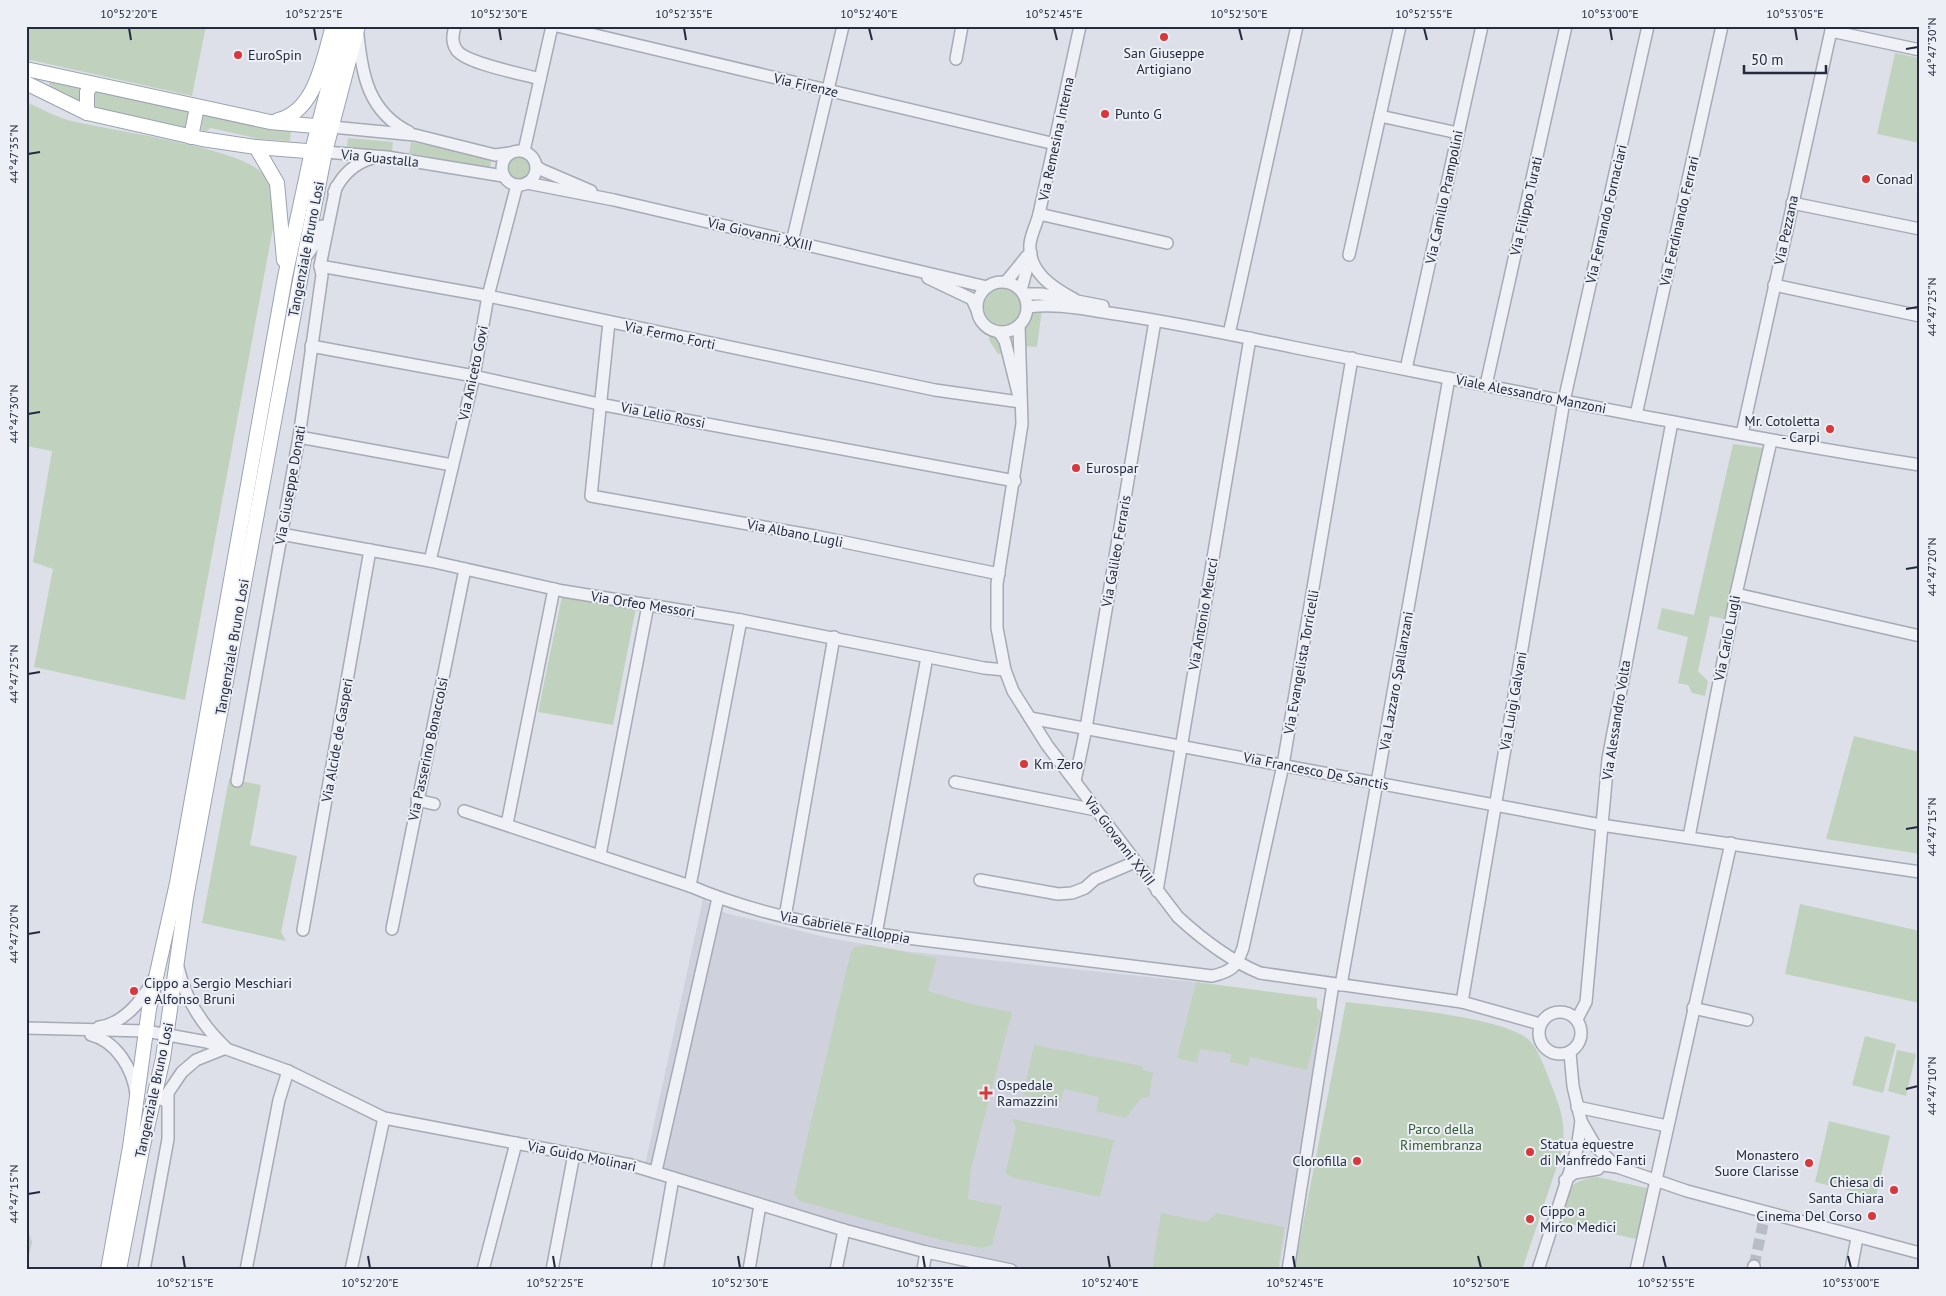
<svg xmlns="http://www.w3.org/2000/svg" width="1946" height="1296" font-family="'PT Sans',sans-serif">
<style>
.built{fill:#cfd2dd}
.green{fill:#c0d2bd}
.lines{fill:none;stroke-linecap:round;stroke-linejoin:round}
.minor-tunnel{stroke:#b8bcc6;stroke-width:11;stroke-dasharray:11 5.5;stroke-linecap:butt}
.minor-casing{stroke:#a6aab5;stroke-width:14}
.major-casing{stroke:#9ba2b4;stroke-width:16}
.minor{stroke:#f0f1f6;stroke-width:11}
.major{stroke:#fff;stroke-width:14}
.ticks{fill:none;stroke:#252b3f;stroke-width:2}
.poi-dot{fill:#d7383c;stroke:#eceff5;stroke-width:2}
.labels{text-anchor:middle;stroke-width:4;stroke-linejoin:round;paint-order:stroke}
.poi-label{font-size:14px;fill:#252b3f;stroke:#eceff5;text-anchor:start}
.street-label{font-size:14px;fill:#252b3f;stroke:#eceff5}
.park-label{font-size:14px;fill:#345c32;stroke:#eceff5}
.neatline{fill:none;stroke:#252b3f;stroke-width:2}
.ticks-label{font-size:12px;text-anchor:middle;fill:#252b3f}
</style>
<rect width="100%" height="100%" fill="#dde0e8"/>
<!-- built -->
<polygon class="built" points="703,899 725,913 834,939 904,951 1196,982 1240,991 1317,998 1317,1008 1326,1020 1279,1270 1016,1270 974,1262 645,1165"/>
<!-- green -->
<g class="green">
<polygon points="26,26 206,26 192,96 26,59"/>
<polygon points="1895,53 1920,58 1920,143 1877,134"/>
<polygon points="54,80 85,88 81,103 49,87 49,83"/>
<polygon points="93,91 191,111 187,131 93,109"/>
<path d="M26,102C40,108 54,116 68,120C110,131 236,146 262,173C272,184 273,199 276,212L185,700L34,667L53,569L33,562L52,451L26,446Z"/>
<polygon points="203,115 291,130 290,141 259,139 211,128 206,131 201,130"/>
<polygon points="348,138 393,142 392,151 347,147"/>
<polygon points="411,142 492,157 490,168 409,153"/>
<circle cx="519" cy="168" r="10"/>
<circle cx="1003" cy="307" r="19"/>
<path d="M1042,309L1037,347L1024,346C1022,333 1027,312 1042,309Z"/>
<polygon points="990,335 993,335 1000,342 1004,353 998,354 989,340"/>
<polygon points="1733,444 1763,448 1724,619 1710,616 1698,671 1708,681 1705,696 1692,693 1688,685 1678,683 1688,637 1657,629 1662,608 1694,615"/>
<polygon points="563,591 637,603 613,725 538,712"/>
<polygon points="1854,736 1920,752 1920,854 1826,839"/>
<polygon points="229,779 261,785 250,845 297,856 281,932 286,941 202,923"/>
<polygon points="1800,904 1920,931 1920,1003 1785,974"/>
<polygon points="868,945 937,958 928,991 975,1005 1012,1012 971,1169 968,1199 1002,1206 992,1245 982,1248 941,1240 800,1201 794,1194 851,951 855,947"/>
<polygon points="1196,982 1317,998 1317,1008 1321,1012 1307,1070 1250,1057 1248,1066 1230,1062 1231,1054 1200,1049 1197,1063 1177,1058"/>
<path d="M1346,1002C1384,1007 1506,1016 1530,1041C1539,1050 1548,1076 1553,1089C1562,1113 1566,1125 1562,1151L1522,1270H1294Z"/>
<polygon points="1865,1036 1896,1044 1883,1093 1852,1085"/>
<polygon points="1034,1045 1143,1066 1142,1070 1153,1072 1149,1097 1141,1098 1126,1118 1096,1111 1099,1097 1064,1089 1061,1102 1023,1095"/>
<polygon points="1897,1050 1916,1054 1906,1096 1888,1091"/>
<polygon points="1012,1119 1114,1140 1100,1197 1015,1178 1005,1174 1016,1128"/>
<polygon points="1829,1121 1890,1136 1876,1197 1815,1182"/>
<path d="M1597,1177L1651,1189L1640,1240L1558,1221C1566,1193 1565,1181 1597,1177Z"/>
<polygon points="1161,1213 1206,1222 1216,1213 1284,1227 1278,1270 1152,1270"/>
<polygon points="26,1223 32,1242 26,1270"/>
</g>
<g class="lines">
<!-- minor-tunnel -->
<polyline class="minor-tunnel" points="1754,1266 1763,1224"/>
<defs>
<g id="minor">
<path d="M455,26C453,34 451,41 456,49C463,63 523,74 540,79"/>
<polyline points="557,26 1055,144"/>
<polyline points="1831,31 1920,50"/>
<path d="M358,35C362,76 369,112 409,132"/>
<polyline points="956,59 962,26"/>
<polyline points="1380,116 1458,133"/>
<polyline points="332,127 415,135 495,155 510,153"/>
<circle cx="519" cy="168" r="17"/>
<polyline points="524,151 552,26"/>
<polyline points="325,152 387,157 503,176"/>
<polyline points="536,166 542,170 591,191"/>
<polyline points="527,183 614,200 987,287"/>
<path d="M334,192C342,175 354,163 373,158"/>
<polyline points="1792,203 1920,229"/>
<polyline points="1039,214 1167,243"/>
<polyline points="792,242 843,26"/>
<polyline points="1349,255 1400,26"/>
<polyline points="305,258 319,238 322,226"/>
<polyline points="320,266 488,296 935,390 1020,402"/>
<polyline points="928,278 972,299 977,310"/>
<circle cx="1002" cy="307" r="25"/>
<polyline points="1006,282 1027,256"/>
<polyline points="1774,285 1920,316"/>
<polyline points="1021,290 1031,253"/>
<polyline points="1024,294 1041,294 1103,306"/>
<path d="M1074,299C1053,288 1028,272 1030,244C1031,234 1037,223 1039,214L1080,26"/>
<path d="M1028,307C1055,303 1082,309 1109,313C1172,322 1235,335 1297,348C1505,389 1711,432 1920,465"/>
<polyline points="609,322 591,496 815,536 999,574"/>
<path d="M1019,326L1022,424L997,584V628L1005,670L1013,691L1047,745L1178,917C1203,940 1229,960 1260,973L1462,1002L1540,1024"/>
<polyline points="1000,333 1005,341 1018,393"/>
<polyline points="1229,334 1297,26"/>
<polyline points="311,346 474,376 599,404 1015,481"/>
<polyline points="1406,369 1482,26"/>
<polyline points="1486,385 1566,26"/>
<polyline points="1636,415 1722,26"/>
<polyline points="1742,434 1832,26"/>
<polyline points="299,437 452,465"/>
<polyline points="281,534 430,561 563,591 741,620 984,668 1005,670"/>
<polyline points="430,561 474,376 488,296 517,185"/>
<polyline points="1736,594 1920,636"/>
<polyline points="1030,718 1601,825 1920,872"/>
<polyline points="237,781 299,437 322,275 320,266 336,187"/>
<polyline points="1075,781 1086,728 1155,321"/>
<polyline points="955,782 1096,810"/>
<polyline points="417,800 434,804"/>
<path d="M464,811L690,886C776,923 871,934 963,945C1046,956 1129,966 1212,976C1233,971 1236,967 1243,948L1283,765L1352,358"/>
<polyline points="507,824 554,589"/>
<polyline points="1689,837 1736,594 1771,441"/>
<polyline points="600,855 648,605"/>
<polyline points="980,880 1058,894 1072,893 1085,888 1095,879 1135,862"/>
<polyline points="690,886 741,620"/>
<polyline points="1157,891 1250,338"/>
<polyline points="785,917 834,637"/>
<polyline points="392,929 465,569"/>
<polyline points="303,930 370,550"/>
<polyline points="876,934 927,657"/>
<path d="M178,967C185,999 201,1024 225,1047"/>
<polyline points="1341,985 1449,378"/>
<polyline points="1462,1002 1564,401 1648,26"/>
<polyline points="1693,1008 1747,1020"/>
<circle cx="1560" cy="1033" r="21"/>
<polyline points="1577,1019 1586,1002 1608,759 1672,422"/>
<path d="M99,1027C123,1024 143,1000 153,980"/>
<polyline points="26,1028 146,1031 207,1042 288,1071 384,1118 631,1165 844,1230 926,1252 1011,1270"/>
<path d="M91,1035C116,1041 133,1069 136,1094"/>
<polyline points="163,1100 182,1072 196,1060 226,1048"/>
<polyline points="1577,1107 1667,1126"/>
<polyline points="1581,1121 1596,1147 1616,1166"/>
<polyline points="1574,1161 1617,1167 1687,1191 1920,1253"/>
<polyline points="656,1171 718,898"/>
<polyline points="1565,1180 1574,1173 1598,1169"/>
<polyline points="144,1270 168,1139 168,1094"/>
<polyline points="246,1270 279,1100 288,1071"/>
<polyline points="351,1270 384,1118"/>
<polyline points="483,1270 516,1143"/>
<polyline points="552,1270 574,1154"/>
<polyline points="657,1270 673,1178"/>
<polyline points="749,1270 760,1205"/>
<polyline points="836,1270 844,1230"/>
<polyline points="923,1270 926,1252"/>
<polyline points="1288,1270 1333,984"/>
<polyline points="1538,1270 1577,1149 1581,1121 1573,1086 1570,1053"/>
<polyline points="1636,1270 1731,843"/>
<polyline points="1753,1270 1754,1266"/>
<polyline points="1851,1270 1857,1238"/>
</g>
<g id="major">
<polyline points="26,69 270,122 326,127"/>
<polyline points="26,83 87,113 202,139 256,147 319,152"/>
<polyline points="87,113 87,92 92,84"/>
<path d="M278,120C316,111 323,59 333,26"/>
<polyline points="191,137 197,107"/>
<polyline points="256,147 277,183 284,260"/>
<polyline points="108,1270 130,1147 149,1009 177,883 285,277 312,151 344,26"/>
<polyline points="119,1270 142,1150 163,1058 186,898 304,259 325,152 358,26"/>
</g>
</defs>
<!-- minor casing -->
<use href="#minor" class="minor-casing"/>
<!-- major casing -->
<use href="#major" class="major-casing"/>
<!-- minor -->
<use href="#minor" class="minor"/>
<!-- major -->
<use href="#major" class="major"/>
</g>
<!-- ticks -->
<path class="ticks" d="M129,28L131,40M314,28L316,40M499,28L501,40M684,28L686,40M869,28L872,40M1054,28L1057,40M1239,28L1242,40M1424,28L1427,40M1610,28L1612,40M1795,28L1797,40M1906,49L1918,47M28,154L40,152M1906,309L1918,307M28,414L40,412M1906,569L1918,567M28,674L40,672M1906,829L1918,827M28,934L40,932M1906,1089L1918,1086M28,1194L40,1192M183,1256L185,1268M368,1256L370,1268M553,1256L555,1268M738,1256L740,1268M923,1256L925,1268M1108,1256L1110,1268M1293,1256L1295,1268M1478,1256L1481,1268M1663,1256L1666,1268M1848,1256L1851,1268"/>
<!-- markers -->
<g class="poi-dot">
<circle cx="1164" cy="37" r="5"/>
<circle cx="238" cy="55" r="5"/>
<circle cx="1105" cy="114" r="5"/>
<circle cx="1866" cy="179" r="5"/>
<circle cx="1830" cy="429" r="5"/>
<circle cx="1076" cy="468" r="5"/>
<circle cx="1024" cy="764" r="5"/>
<circle cx="134" cy="991" r="5"/>
<path d="M983.5 1085.5h5v5h5v5h-5v5h-5v-5h-5v-5h5z"/>
<circle cx="1530" cy="1152" r="5"/>
<circle cx="1357" cy="1161" r="5"/>
<circle cx="1809" cy="1163" r="5"/>
<circle cx="1894" cy="1190" r="5"/>
<circle cx="1872" cy="1216" r="5"/>
<circle cx="1530" cy="1219" r="5"/>
</g>
<g class="labels">
<!-- poi labels -->
<g class="poi-label">
<text x="1164" y="58" text-anchor="middle">San Giuseppe<tspan x="1164" dy="16">Artigiano</tspan></text>
<text x="248" y="60">EuroSpin</text>
<text x="1115" y="119">Punto G</text>
<text x="1876" y="184">Conad</text>
<text x="1820" y="426" text-anchor="end">Mr. Cotoletta<tspan x="1820" dy="16">- Carpi</tspan></text>
<text x="1086" y="473">Eurospar</text>
<text x="1034" y="769">Km Zero</text>
<text x="144" y="988">Cippo a Sergio Meschiari<tspan x="144" dy="16">e Alfonso Bruni</tspan></text>
<text x="997" y="1090">Ospedale<tspan x="997" dy="16">Ramazzini</tspan></text>
<text x="1540" y="1149">Statua equestre<tspan x="1540" dy="16">di Manfredo Fanti</tspan></text>
<text x="1799" y="1160" text-anchor="end">Monastero<tspan x="1799" dy="16">Suore Clarisse</tspan></text>
<text x="1347" y="1166" text-anchor="end">Clorofilla</text>
<text x="1884" y="1187" text-anchor="end">Chiesa di<tspan x="1884" dy="16">Santa Chiara</tspan></text>
<text x="1540" y="1216">Cippo a<tspan x="1540" dy="16">Mirco Medici</tspan></text>
<text x="1862" y="1221" text-anchor="end">Cinema Del Corso</text>
</g>
<!-- street labels -->
<g class="street-label">
<text transform="translate(806 85) rotate(13)" y="5">Via Firenze</text>
<text transform="translate(1056 139) rotate(-78)" y="5">Via Remesina Interna</text>
<text transform="translate(380 158) rotate(6)" y="5">Via Guastalla</text>
<text transform="translate(1444 197) rotate(-78)" y="5">Via Camillo Prampolini</text>
<text transform="translate(1526 206) rotate(-77)" y="5">Via Filippo Turati</text>
<text transform="translate(1606 214) rotate(-77)" y="5">Via Fernando Fornaciari</text>
<text transform="translate(1679 221) rotate(-77)" y="5">Via Ferdinando Ferrari</text>
<text transform="translate(1786 230) rotate(-78)" y="5">Via Pezzana</text>
<text transform="translate(760 234) rotate(13)" y="5">Via Giovanni XXIII</text>
<text transform="translate(306 249) rotate(-79)" y="5">Tangenziale Bruno Losi</text>
<text transform="translate(670 335) rotate(12)" y="5">Via Fermo Forti</text>
<text transform="translate(473 373) rotate(-78)" y="5">Via Aniceto Govi</text>
<text transform="translate(1531 394) rotate(11)" y="5">Viale Alessandro Manzoni</text>
<text transform="translate(663 415) rotate(11)" y="5">Via Lelio Rossi</text>
<text transform="translate(290 485) rotate(-80)" y="5">Via Giuseppe Donati</text>
<text transform="translate(795 533) rotate(11)" y="5">Via Albano Lugli</text>
<text transform="translate(1116 551) rotate(-80)" y="5">Via Galileo Ferraris</text>
<text transform="translate(643 604) rotate(9)" y="5">Via Orfeo Messori</text>
<text transform="translate(1203 614) rotate(-80)" y="5">Via Antonio Meucci</text>
<text transform="translate(1727 638) rotate(-79)" y="5">Via Carlo Lugli</text>
<text transform="translate(232 647) rotate(-80)" y="5">Tangenziale Bruno Losi</text>
<text transform="translate(1301 662) rotate(-80)" y="5">Via Evangelista Torricelli</text>
<text transform="translate(1396 681) rotate(-80)" y="5">Via Lazzaro Spallanzani</text>
<text transform="translate(1513 701) rotate(-80)" y="5">Via Luigi Galvani</text>
<text transform="translate(1616 720) rotate(-81)" y="5">Via Alessandro Volta</text>
<text transform="translate(337 740) rotate(-80)" y="5">Via Alcide de Gasperi</text>
<text transform="translate(428 749) rotate(-78)" y="5">Via Passerino Bonaccolsi</text>
<text transform="translate(1316 771) rotate(11)" y="5">Via Francesco De Sanctis</text>
<text transform="translate(1120 841) rotate(53)" y="5">Via Giovanni XXIII</text>
<text transform="translate(845 927) rotate(10)" y="5">Via Gabriele Falloppia</text>
<text transform="translate(154 1090) rotate(-78)" y="5">Tangenziale Bruno Losi</text>
<text transform="translate(582 1156) rotate(11)" y="5">Via Guido Molinari</text>
</g>
<!-- park labels -->
<g class="park-label">
<text x="1441" y="1134">Parco della<tspan x="1441" dy="16">Rimembranza</tspan></text>
</g>
</g>
<!-- border -->
<rect width="1946" height="1296" fill="none" stroke="#eceff5" stroke-width="55"/>
<!-- scale -->
<path d="M1744 65v8h82v-8" fill="none" stroke="#252b3f" stroke-width="2.5"/>
<text x="1751" y="65" font-size="15" fill="#252b3f" stroke="#eceff5" stroke-width="4" paint-order="stroke">50 m</text>
<rect x="28" y="28" width="1890" height="1240" class="neatline"/>
<g class="ticks-label">
<text x="129" y="18">10°52'20"E</text>
<text x="314" y="18">10°52'25"E</text>
<text x="499" y="18">10°52'30"E</text>
<text x="684" y="18">10°52'35"E</text>
<text x="869" y="18">10°52'40"E</text>
<text x="1054" y="18">10°52'45"E</text>
<text x="1239" y="18">10°52'50"E</text>
<text x="1424" y="18">10°52'55"E</text>
<text x="1610" y="18">10°53'00"E</text>
<text x="1795" y="18">10°53'05"E</text>
<text transform="translate(1932 47) rotate(-90)" y="4">44°47'30"N</text>
<text transform="translate(14 154) rotate(-90)" y="4">44°47'35"N</text>
<text transform="translate(1932 307) rotate(-90)" y="4">44°47'25"N</text>
<text transform="translate(14 414) rotate(-90)" y="4">44°47'30"N</text>
<text transform="translate(1932 567) rotate(-90)" y="4">44°47'20"N</text>
<text transform="translate(14 674) rotate(-90)" y="4">44°47'25"N</text>
<text transform="translate(1932 827) rotate(-90)" y="4">44°47'15"N</text>
<text transform="translate(14 934) rotate(-90)" y="4">44°47'20"N</text>
<text transform="translate(1932 1086) rotate(-90)" y="4">44°47'10"N</text>
<text transform="translate(14 1194) rotate(-90)" y="4">44°47'15"N</text>
<text x="185" y="1287">10°52'15"E</text>
<text x="370" y="1287">10°52'20"E</text>
<text x="555" y="1287">10°52'25"E</text>
<text x="740" y="1287">10°52'30"E</text>
<text x="925" y="1287">10°52'35"E</text>
<text x="1110" y="1287">10°52'40"E</text>
<text x="1295" y="1287">10°52'45"E</text>
<text x="1481" y="1287">10°52'50"E</text>
<text x="1666" y="1287">10°52'55"E</text>
<text x="1851" y="1287">10°53'00"E</text>
</g>
</svg>
